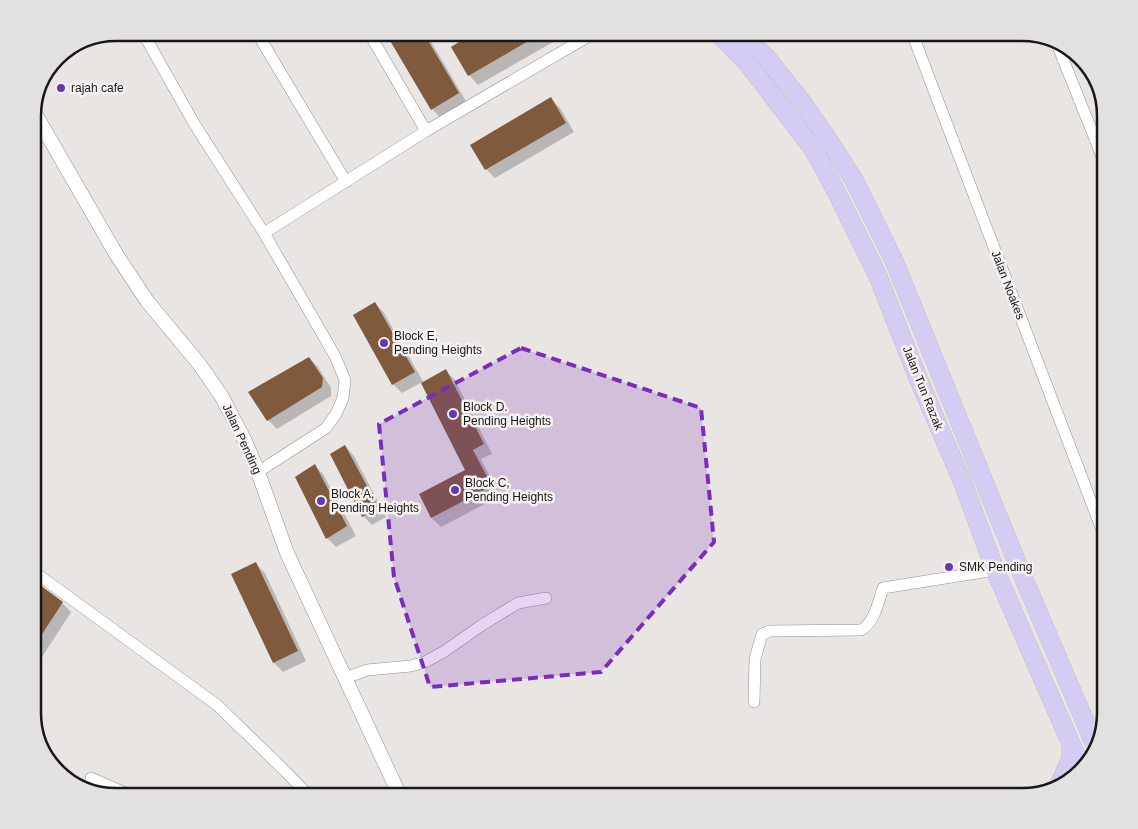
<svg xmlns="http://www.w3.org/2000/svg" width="1138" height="829" font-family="Arial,sans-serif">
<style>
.shadow{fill:#0003}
.building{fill:#7f5a3c}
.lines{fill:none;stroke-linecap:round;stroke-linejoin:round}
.minor-casing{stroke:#94918f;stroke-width:12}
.tertiary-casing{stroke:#94918f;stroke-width:15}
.trunk-casing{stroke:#c3c3c3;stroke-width:19}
.minor{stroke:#fff;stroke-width:11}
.tertiary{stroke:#fff;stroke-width:14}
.trunk{stroke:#d4ccf2;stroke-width:18}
.marked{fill:#7b2cbf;fill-opacity:0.2;stroke:#7b2cbf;stroke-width:4;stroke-dasharray:10 6;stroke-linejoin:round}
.poi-dot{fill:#6339b1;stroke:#f5f2f0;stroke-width:2}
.labels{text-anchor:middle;stroke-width:5;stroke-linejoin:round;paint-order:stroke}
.poi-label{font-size:12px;fill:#191818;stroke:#f5f2f0;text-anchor:start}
.street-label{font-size:12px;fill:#191818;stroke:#f5f2f0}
.rim{fill:none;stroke:#191818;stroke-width:2.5}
</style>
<rect width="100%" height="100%" fill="#e8e5e3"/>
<!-- shadow -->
<g class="shadow">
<polygon points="387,33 426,33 467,103 441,118 432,109"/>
<polygon points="477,33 569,33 478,85 469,75"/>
<polygon points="570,33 583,33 575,37"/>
<polygon points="551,99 560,108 574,132 495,178 486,169"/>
<polygon points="375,303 384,313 424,383 446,371 455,380 492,454 481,459 500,496 441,527 432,518 421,495 467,470 422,382 402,393 393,384 354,315"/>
<polygon points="309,358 318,367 331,388 331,396 277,429 268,420"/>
<polygon points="345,446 354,456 386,517 372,525 363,516 331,455"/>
<polygon points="314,465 323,474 356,536 336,547 327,538 296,477"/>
<polygon points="256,564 265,573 306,661 283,672 274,663 232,575"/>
<polygon points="40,587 62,603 71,612 33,671 33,599"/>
</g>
<!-- building -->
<g class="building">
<polygon points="399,32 423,32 459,93 431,110 389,39"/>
<polygon points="475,32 544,32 468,76 451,47"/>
<polygon points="551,97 566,123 485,170 470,145"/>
<polygon points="375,302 415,372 392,385 353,315"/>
<polygon points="309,357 323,378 322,387 267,421 248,392"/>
<polygon points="446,369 484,444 473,450 492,486 431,518 419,494 465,470 421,383"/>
<polygon points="345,445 378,507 362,517 330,454"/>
<polygon points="315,464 347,526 326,539 295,477"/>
<polygon points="256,562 298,651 273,663 231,574"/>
<polygon points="40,585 63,602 33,648 33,597"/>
</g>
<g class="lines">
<defs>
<g id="minor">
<polyline points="143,33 195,125 264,233 335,356 345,380 343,398 336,414 326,428 258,472"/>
<polyline points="257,33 346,182"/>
<polyline points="369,33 426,131"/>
<polyline points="912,33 1105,538"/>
<polyline points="1057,44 1105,164"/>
<polyline points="264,233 426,131 594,33"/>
<polyline points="33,571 217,705 286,772 309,796"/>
<polyline points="345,678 367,670 411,666 425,662 445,651 482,625 518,603 546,598"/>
<path d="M754,702L755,659L762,634L770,631L861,630C875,622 878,602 883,588L995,570"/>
<polyline points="91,778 132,796"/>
</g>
<polyline id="tertiary" points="33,110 116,254 147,301 200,365 222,397 245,441 258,472 287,553 400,796"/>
<g id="trunk">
<polyline points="718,33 748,64 813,149 835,189 877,274 918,378 963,483 995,570 1082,769"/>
<polyline points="742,33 766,57 802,102 828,139 854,180 895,263 1018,565 1095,745"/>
<polyline points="1058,788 1071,758 1071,744"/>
</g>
</defs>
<!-- minor casing -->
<use href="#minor" class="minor-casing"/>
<!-- tertiary casing -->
<use href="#tertiary" class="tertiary-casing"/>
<!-- trunk casing -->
<use href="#trunk" class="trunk-casing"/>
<!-- minor -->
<use href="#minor" class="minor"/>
<!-- tertiary -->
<use href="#tertiary" class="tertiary"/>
<!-- trunk -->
<use href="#trunk" class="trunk"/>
</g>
<!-- marked area -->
<path class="marked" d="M521,348L701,408L714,542L601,672L430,687L394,577L379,424Z"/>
<!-- markers -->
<g class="poi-dot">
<circle cx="61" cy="88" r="5"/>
<circle cx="384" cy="343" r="5"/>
<circle cx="453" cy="414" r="5"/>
<circle cx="455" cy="490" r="5"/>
<circle cx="321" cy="501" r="5"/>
<circle cx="949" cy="567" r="5"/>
</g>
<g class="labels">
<!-- poi labels -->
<g class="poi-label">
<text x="71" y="92">rajah cafe</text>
<text x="394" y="340">Block E,<tspan x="394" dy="14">Pending Heights</tspan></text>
<text x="463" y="411">Block D.<tspan x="463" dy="14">Pending Heights</tspan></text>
<text x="465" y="487">Block C,<tspan x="465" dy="14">Pending Heights</tspan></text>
<text x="331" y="498">Block A,<tspan x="331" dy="14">Pending Heights</tspan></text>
<text x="959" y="571">SMK Pending</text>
</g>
<!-- street labels -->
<g class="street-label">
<text transform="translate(1008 285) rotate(69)" y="4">Jalan Noakes</text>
<text transform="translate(923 388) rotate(68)" y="4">Jalan Tun Razak</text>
<text transform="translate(242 439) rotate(65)" y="4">Jalan Pending</text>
</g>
</g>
<!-- crop -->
<path d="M0 0H1138V829H0ZM116 41H1022A75 75 0 0 1 1097 116V713A75 75 0 0 1 1022 788H116A75 75 0 0 1 41 713V116A75 75 0 0 1 116 41Z" fill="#e3e1df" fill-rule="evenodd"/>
<path class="rim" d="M116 41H1022A75 75 0 0 1 1097 116V713A75 75 0 0 1 1022 788H116A75 75 0 0 1 41 713V116A75 75 0 0 1 116 41Z"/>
</svg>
